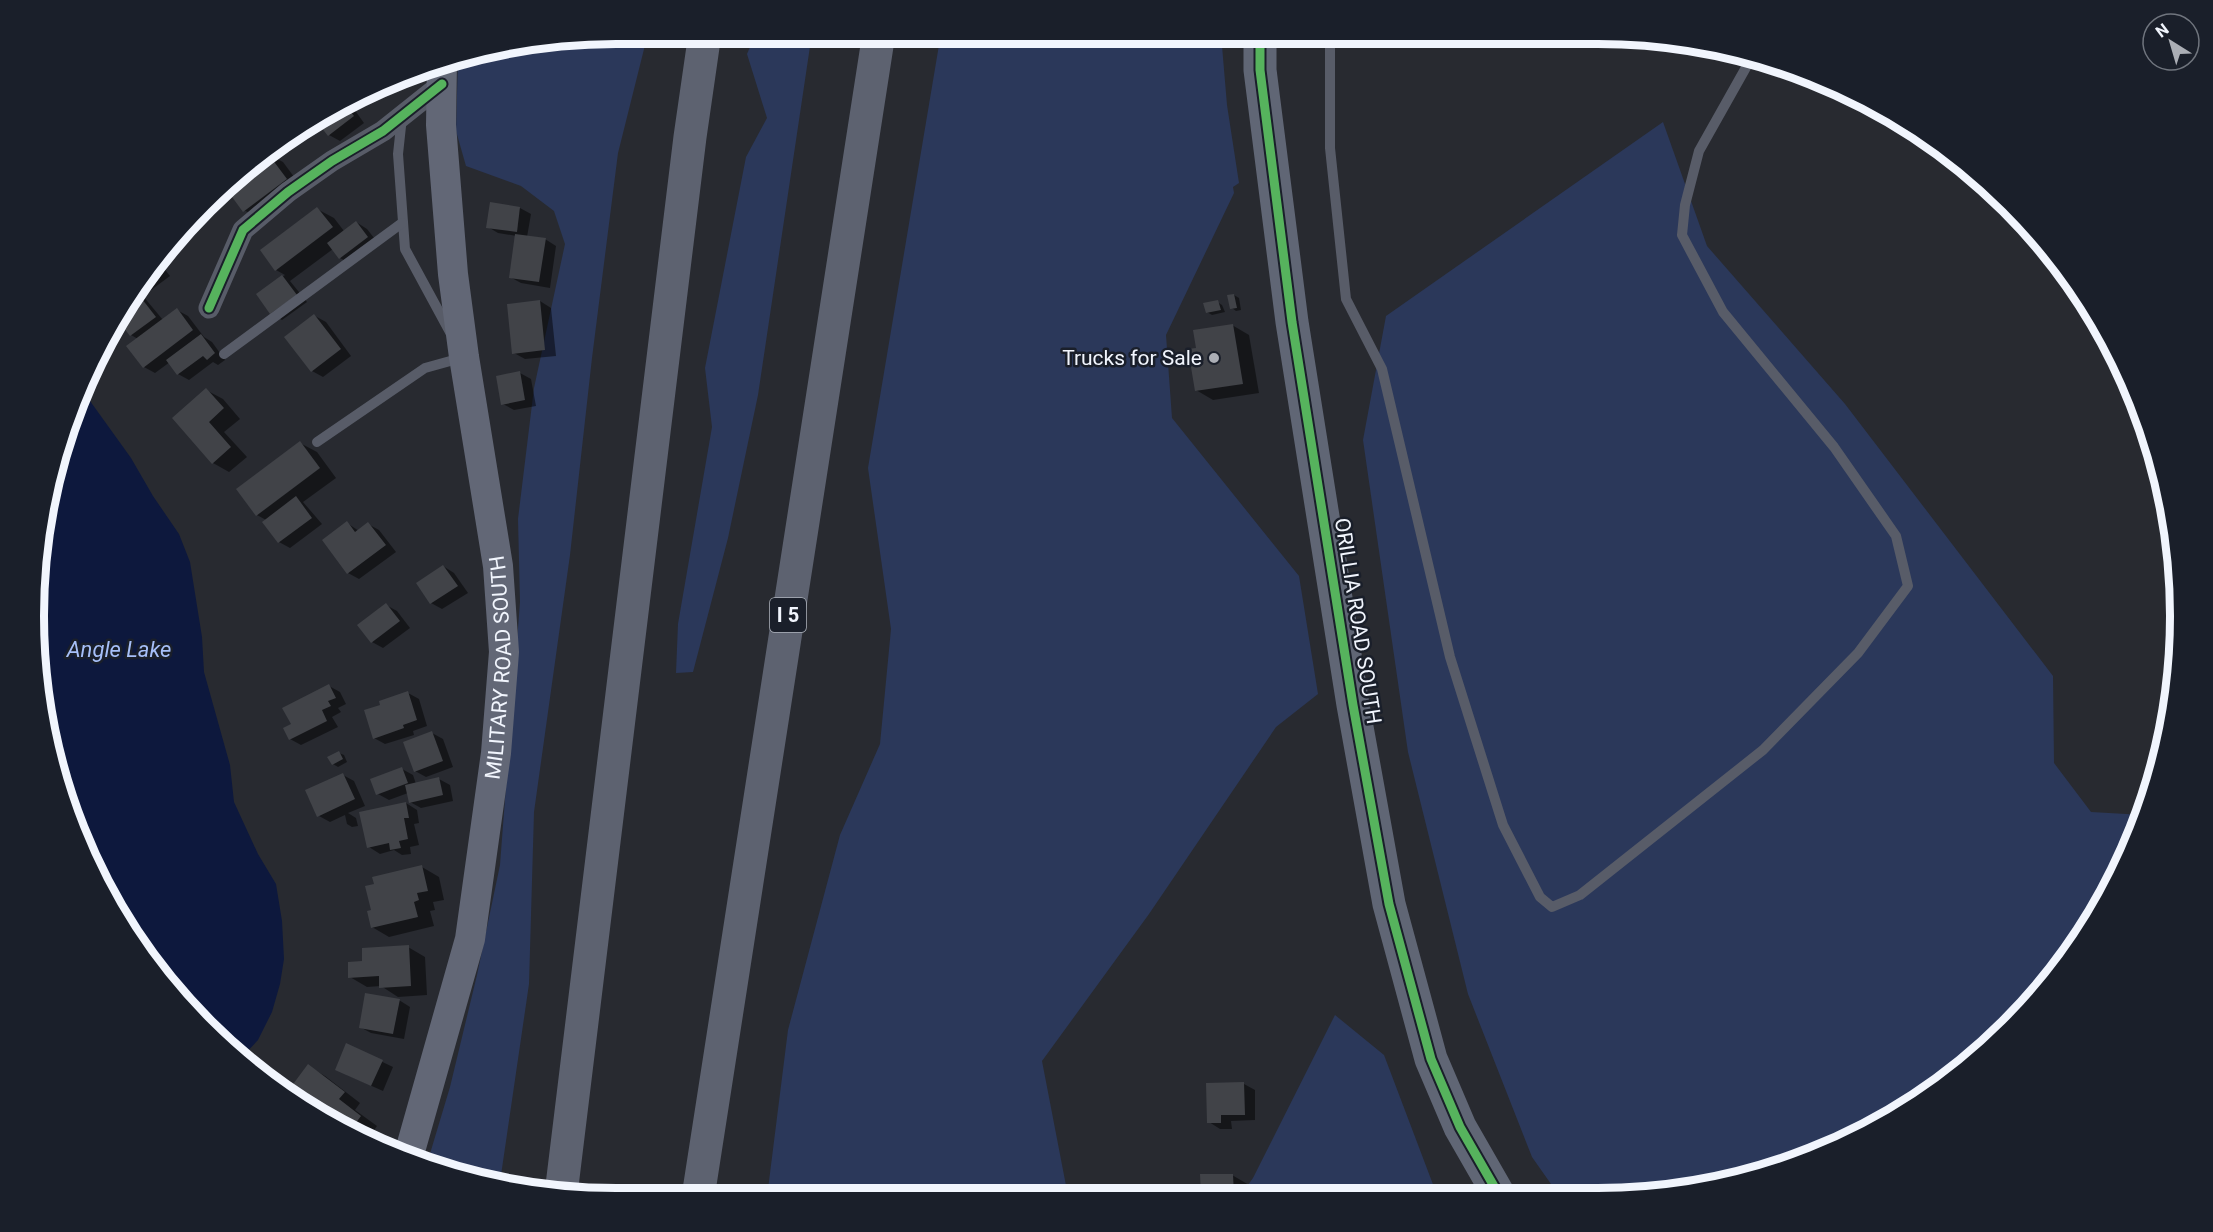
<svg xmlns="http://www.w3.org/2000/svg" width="2213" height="1232" font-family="Roboto,sans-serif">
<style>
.green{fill:#2b385a}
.water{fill:#0d183d}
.shadow{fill:#0007}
.building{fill:#414348}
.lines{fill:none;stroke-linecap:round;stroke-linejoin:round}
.lane{stroke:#585c68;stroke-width:10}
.street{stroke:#585c68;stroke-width:21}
.secondary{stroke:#626776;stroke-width:30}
.primary{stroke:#606675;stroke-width:33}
.highway{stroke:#5d6270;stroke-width:33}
.cycleway-casing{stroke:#1a1f2a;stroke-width:13}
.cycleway{stroke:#56b35d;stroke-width:9}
.poi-dot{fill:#abaeb5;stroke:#1a1f2a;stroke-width:2}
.labels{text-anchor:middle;stroke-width:5;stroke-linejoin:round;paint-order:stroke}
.shield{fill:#1a1f2a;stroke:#b0b5be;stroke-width:1.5}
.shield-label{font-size:20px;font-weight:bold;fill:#f1f5fd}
.poi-label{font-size:21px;fill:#f1f5fd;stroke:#1a1f2a;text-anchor:end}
.street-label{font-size:21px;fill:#f1f5fd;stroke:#1a1f2a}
.water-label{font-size:22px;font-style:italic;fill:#a6bff8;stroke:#1a1f2a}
.rim{fill:none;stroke:#f1f5fd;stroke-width:8}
</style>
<rect width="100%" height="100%" fill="#282a30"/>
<!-- green -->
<g class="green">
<polygon points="616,33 648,33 618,153 592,358 570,555 534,812 529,984 500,1182 426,1167 450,1087 477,975 500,865 520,602 518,519 534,388 565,244 554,211 521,186 466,166 456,131 458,59"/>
<polygon points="756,33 812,33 758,395 728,538 693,672 676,673 678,624 712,427 705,368 746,157 767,118 747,54"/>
<polygon points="941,33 1221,34 1227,105 1239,183 1233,187 1234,193 1166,335 1172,418 1299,576 1318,694 1276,727 1149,914 1042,1061 1068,1196 767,1197 788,1030 840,835 880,744 891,629 868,468"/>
<polygon points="1663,122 1707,246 1845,404 2053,676 2054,763 2091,812 2144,815 2102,908 2009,1028 1921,1101 1785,1168 1673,1194 1558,1194 1532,1157 1468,994 1408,752 1363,440 1386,316"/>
<polygon points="1335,1015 1384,1055 1437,1195 1240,1196 1253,1178"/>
</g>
<!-- water -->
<polygon class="water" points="85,394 131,458 153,496 179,534 190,562 202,637 204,672 230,765 234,802 258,854 276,884 282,921 284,959 280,984 272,1012 258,1040 244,1055 177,1000 77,839 34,654 53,465"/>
<!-- shadow -->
<g class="shadow">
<polygon points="351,105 364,123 340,141 329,135 319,122"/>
<polygon points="266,153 283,162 303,189 261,220 244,210 228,189 252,163"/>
<polygon points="520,208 531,214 527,237 545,239 556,246 550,288 521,283 510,277 517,236 498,233 488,227"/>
<polygon points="317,209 334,218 344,231 356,222 367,229 378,243 351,264 340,258 333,249 290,281 307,302 282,320 271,313 258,294 285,275 276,270"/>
<polygon points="159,262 170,276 143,296 163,320 177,310 188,316 204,337 212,342 225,360 218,365 213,362 189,380 178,374 170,362 155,373 144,367 138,339 131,335 119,319 131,292"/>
<polygon points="1234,295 1239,298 1241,310 1236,311 1232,308"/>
<polygon points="540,301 551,308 556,356 525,359 514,353"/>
<polygon points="1217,302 1222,305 1225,312 1212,315 1207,312"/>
<polygon points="315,316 326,322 351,356 323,377 312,371"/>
<polygon points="1232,325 1249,335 1259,393 1213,400 1196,390 1198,349"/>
<polygon points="520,373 531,379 536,406 514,410 503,404"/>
<polygon points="206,390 223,399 240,419 224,432 247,457 229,472 213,463"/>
<polygon points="300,443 317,452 336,478 303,502 322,524 290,548 279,542 266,520 257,515"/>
<polygon points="347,523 359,531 368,524 379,530 396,552 359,579 348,573 324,541"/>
<polygon points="443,566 454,573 468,593 442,609 431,603"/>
<polygon points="386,605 397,611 410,628 383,648 372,642"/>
<polygon points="329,686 340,692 346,704 338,708 341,712 332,717 338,727 301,745 290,739 293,725"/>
<polygon points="408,693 419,699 427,726 413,731 414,735 385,744 374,738 382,706"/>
<polygon points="432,733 443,739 453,767 426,777 415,771"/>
<polygon points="339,753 344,755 347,762 338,767 333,764"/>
<polygon points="402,769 413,775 416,784 439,779 450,785 453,801 421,808 410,802 408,793 389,800 378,794"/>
<polygon points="343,775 354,781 365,806 348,813 356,818 358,826 352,827 347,824 345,815 330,822 319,816"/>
<polygon points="406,803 417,810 419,823 414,824 419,845 410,847 411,854 402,855 394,850 380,854 369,847"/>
<polygon points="422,867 439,877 444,900 433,902 435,910 430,911 434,926 389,937 372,927"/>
<polygon points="408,947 425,957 427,995 398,997 381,986 367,987 350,977 364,962"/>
<polygon points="399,1000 410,1007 404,1039 371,1033 360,1027"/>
<polygon points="347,1045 393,1067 383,1091 347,1075"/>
<polygon points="308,1066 325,1076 360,1103 355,1110 377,1126 367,1140 341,1128 290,1090"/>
<polygon points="1244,1084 1255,1090 1255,1120 1231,1121 1232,1129 1220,1129 1209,1122"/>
<polygon points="1232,1175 1249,1185 1250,1195 1202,1196"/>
</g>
<!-- building -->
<g class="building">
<polygon points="347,107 354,116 328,136 318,123"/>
<polygon points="266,151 287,179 243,212 227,190"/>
<polygon points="490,202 520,207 517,232 486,228"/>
<polygon points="317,207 333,227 275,271 260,250"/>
<polygon points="356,221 368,237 339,259 327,243"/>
<polygon points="515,234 546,238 539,282 509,278"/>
<polygon points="282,275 297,295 270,314 256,294"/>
<polygon points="135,290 156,317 130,336 118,320 131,293"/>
<polygon points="1234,294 1237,308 1230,309 1227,295"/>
<polygon points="540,300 545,350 512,354 507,304"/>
<polygon points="1218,300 1221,310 1206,313 1203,303"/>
<polygon points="177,308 193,330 143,368 126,346"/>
<polygon points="314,314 341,349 311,372 284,337"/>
<polygon points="1233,324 1243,384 1195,391 1188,349 1196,348 1193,330"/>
<polygon points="201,334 215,353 207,360 203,356 177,375 166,360"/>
<polygon points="520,371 525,400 501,405 496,376"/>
<polygon points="206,388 224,408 209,422 231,447 212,464 172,418"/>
<polygon points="300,441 320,468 256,516 236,489"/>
<polygon points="296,496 312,518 278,543 262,522"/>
<polygon points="347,521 355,532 368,522 386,545 347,574 322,540"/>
<polygon points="443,565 458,586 430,604 416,583"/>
<polygon points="386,603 400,621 371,643 357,625"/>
<polygon points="329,684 336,698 328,701 331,706 322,710 327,721 289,740 283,728 291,724 282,708"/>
<polygon points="408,691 417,720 403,725 404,728 373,739 364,710 380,705 379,701"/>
<polygon points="432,731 443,761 414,772 403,742"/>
<polygon points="339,751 343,759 332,765 327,757"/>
<polygon points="402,767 408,783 376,795 370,779"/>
<polygon points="343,773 355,799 317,817 305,790"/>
<polygon points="439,777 443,795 409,803 405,785"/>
<polygon points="406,802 409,818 404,818 408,839 399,841 401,848 390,850 389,843 367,848 359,812"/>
<polygon points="422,865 428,891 417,893 419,900 414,902 418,917 371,928 367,911 371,910 365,886 374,884 372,877"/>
<polygon points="409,945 411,986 379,988 379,976 348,978 348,962 362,961 362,948"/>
<polygon points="365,993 400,999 393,1034 359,1028"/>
<polygon points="346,1043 383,1060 371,1086 335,1070"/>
<polygon points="308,1064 345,1092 339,1099 361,1116 349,1132 334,1125 288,1091"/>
<polygon points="1244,1082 1245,1115 1221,1115 1221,1123 1207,1123 1206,1083"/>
<polygon points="1200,1174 1233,1174 1234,1196 1201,1196"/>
</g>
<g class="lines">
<!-- lane -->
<g class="lane">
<polyline points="1330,34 1330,148 1346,299 1382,369 1450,657 1503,825 1540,897 1552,907 1580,895 1763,750 1858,653 1908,586 1896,536 1834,447 1723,312 1682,235 1685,205 1699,151 1753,55"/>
<polyline points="402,117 398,154 405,249 450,332"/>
<polyline points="224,354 402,223"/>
<polyline points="317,442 425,368 461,358"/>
</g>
<!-- street -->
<polyline class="street" points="209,308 243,230 288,192 332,161 383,131 442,84"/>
<!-- secondary -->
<path class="secondary" id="s1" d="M408,1158L470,939L496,753L504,652L498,566L464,357L453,274L441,125L442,62"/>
<!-- primary -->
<polyline class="primary" points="1260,34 1260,70 1292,322 1353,705 1389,904 1431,1059 1460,1127 1499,1195"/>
<!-- highway -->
<g class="highway">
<polyline points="561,1194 690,137 705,33"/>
<polyline points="698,1197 879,33"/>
</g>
<defs>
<g id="cycleway">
<polyline points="1260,34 1260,70 1292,322 1353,705 1389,904 1431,1059 1460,1127 1499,1195"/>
<polyline points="209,308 243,230 288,192 332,161 383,131 442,84"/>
</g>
</defs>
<!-- cycleway casing -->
<use href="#cycleway" class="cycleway-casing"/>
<!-- cycleway -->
<use href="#cycleway" class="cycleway"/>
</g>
<!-- markers -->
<circle class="poi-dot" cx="1214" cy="358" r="6"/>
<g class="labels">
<!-- shield labels -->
<rect class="shield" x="770" y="598" width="36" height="34" rx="4.5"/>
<g class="shield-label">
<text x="788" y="622">I 5</text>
</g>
<!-- poi labels -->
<g class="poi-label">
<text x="1202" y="365">Trucks for Sale</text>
</g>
<!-- street labels -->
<g class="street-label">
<text transform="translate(1358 621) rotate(81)" y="7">ORILLIA ROAD SOUTH</text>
<text dy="7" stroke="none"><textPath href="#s1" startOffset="501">MILITARY ROAD SOUTH</textPath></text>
</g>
<!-- water labels -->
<g class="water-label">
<text x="119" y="657">Angle Lake</text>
</g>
</g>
<!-- crop -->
<path d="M0 0H2213V1232H0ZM616 44H1598A572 572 0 0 1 2170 616V616A572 572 0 0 1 1598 1188H616A572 572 0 0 1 44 616V616A572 572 0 0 1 616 44Z" fill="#1a1f2a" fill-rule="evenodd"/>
<path class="rim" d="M616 44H1598A572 572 0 0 1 2170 616V616A572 572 0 0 1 1598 1188H616A572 572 0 0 1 44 616V616A572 572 0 0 1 616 44Z"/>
<!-- north arrow -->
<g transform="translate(2171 42) rotate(323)"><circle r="28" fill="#1a1f2a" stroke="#70757e" stroke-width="1.5"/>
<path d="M0-4.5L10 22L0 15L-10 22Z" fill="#abaeb5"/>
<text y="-9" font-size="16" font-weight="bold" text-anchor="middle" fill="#f1f5fd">N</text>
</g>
</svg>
